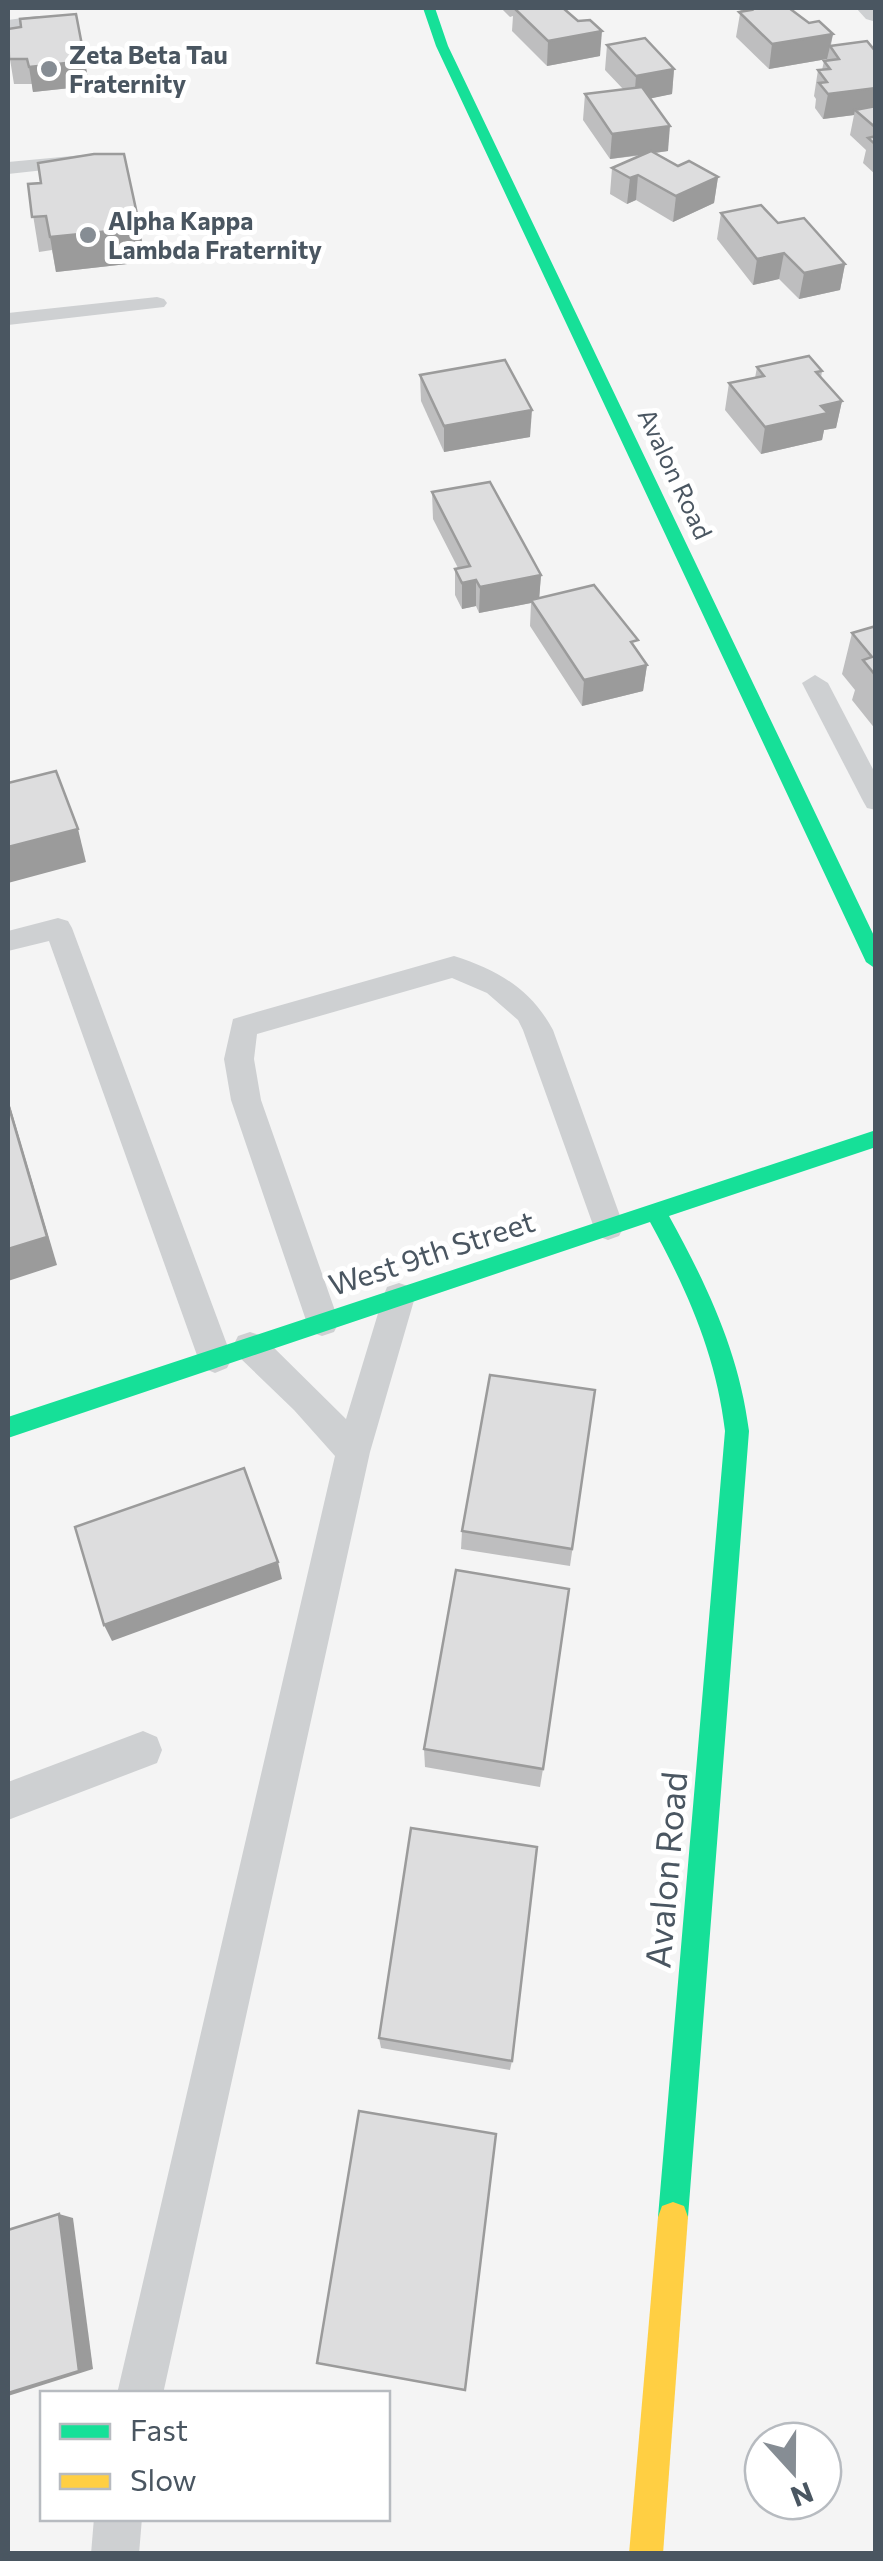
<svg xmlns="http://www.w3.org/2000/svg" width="883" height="2561" font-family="Commissioner,sans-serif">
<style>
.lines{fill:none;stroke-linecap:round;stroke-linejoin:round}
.lane{fill:#ced0d2;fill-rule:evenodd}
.street{fill:#ced0d2;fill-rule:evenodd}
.fast{fill:#16e098;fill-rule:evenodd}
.slow{fill:#ffcf43;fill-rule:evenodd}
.wall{fill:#bebebf}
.shaded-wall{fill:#9b9b9b}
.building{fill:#ddddde;stroke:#9b9b9b;stroke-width:2.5}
.poi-dot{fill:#868d94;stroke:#fff;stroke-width:4}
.labels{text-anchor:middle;stroke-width:10;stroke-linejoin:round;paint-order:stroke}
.far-poi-label{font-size:25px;font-weight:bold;fill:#4a5661;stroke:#fff;text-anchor:start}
.far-street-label{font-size:25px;fill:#4a5661;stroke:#fff}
.street-label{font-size:30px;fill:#4a5661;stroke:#fff}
.near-street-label{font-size:35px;fill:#4a5661;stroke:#fff}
</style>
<rect width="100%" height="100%" fill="#f4f4f4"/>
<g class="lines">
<!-- lane -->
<g class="lane">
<polygon points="37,16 43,17 43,25 8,30 8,20"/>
<polygon points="83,155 90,157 90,165 8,174 8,162"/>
<polygon points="157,297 164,299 167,303 164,307 8,325 8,313"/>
<polygon points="815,675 828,683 876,775 876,810 867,808 863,801 802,683"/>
<polygon points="58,918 68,921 72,928 232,1358 227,1368 215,1373 203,1368 198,1358 49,941 8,951 8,931"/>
<path d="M454,956C498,970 531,989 553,1030L624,1227L619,1236L608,1240L597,1236L523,1030L518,1020L487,993L452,978L257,1034L254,1059L261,1100L339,1322L334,1332L322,1336L310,1332L231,1100L224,1059L233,1019L243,1016Z"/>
<polygon points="399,1283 411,1287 415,1297 370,1452 163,2394 117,2394 335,1456 294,1410 238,1356 233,1346 238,1336 250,1332 262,1336 346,1419 383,1297 387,1287"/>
<polygon points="143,1731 157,1737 162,1750 157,1763 8,1820 8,1782"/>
<polygon points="94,2518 142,2518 139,2554 91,2554"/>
</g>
<!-- street -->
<polygon class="street" points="856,8 876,8 876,22 866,19"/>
<!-- fast -->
<g class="fast">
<polygon points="423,8 435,8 448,46 876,940 876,969 866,962 436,46"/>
<path d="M876,1130V1147L669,1216C707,1285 739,1352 749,1431L688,2217L684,2228L673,2232L662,2228L658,2217L725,1431C716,1354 687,1290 650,1222L8,1438V1417Z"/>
</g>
<!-- slow -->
<polygon class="slow" points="673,2202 684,2206 688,2217 663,2554 629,2554 658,2217 662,2206"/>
</g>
<!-- wall -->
<g class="wall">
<polygon points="501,8 563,8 600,56 547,66 512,31 513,16 510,17"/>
<polygon points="741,8 789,8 809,23 833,34 831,45 876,52 876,175 863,163 866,150 850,135 854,115 823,119 815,108 816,99 814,96 818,70 822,70 824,61 827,59 769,69 736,37"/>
<polygon points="607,45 674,69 672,94 651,98 668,151 655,153 678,166 718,177 714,203 673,222 636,200 627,204 610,194 612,168 644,155 610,159 583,120 585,94 623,89 605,70"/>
<polygon points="8,47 85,61 89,86 33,92 32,84 14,84"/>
<polygon points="28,184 140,228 145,262 56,272 52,250 39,252"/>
<polygon points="721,213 778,223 845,264 840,290 799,299 779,279 753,285 717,239"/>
<polygon points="757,367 822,371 821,378 842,401 836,428 824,430 822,440 761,454 725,410 729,383 755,378"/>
<polygon points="420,375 530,437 444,452 421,401"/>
<polygon points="432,492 541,575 539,598 637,650 647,665 643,691 582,706 530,626 531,603 479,613 476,606 462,609 455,595 455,569 458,568 433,519"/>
<polygon points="876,626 876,730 852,700 855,690 842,674 852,633"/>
<polygon points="595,1390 570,1566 461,1549 462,1531"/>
<polygon points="424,1749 543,1769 540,1787 425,1767"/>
<polygon points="379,2038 512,2061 510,2070 381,2048"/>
</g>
<!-- shaded-wall -->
<g class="shaded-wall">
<polygon points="602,31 600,56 547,66 548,41"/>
<polygon points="833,34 827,59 769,69 772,44"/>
<polygon points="85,61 89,86 33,92 29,67"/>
<polygon points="674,69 672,94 634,102 636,76"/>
<polygon points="876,88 876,113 855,110 854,115 823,119 828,94"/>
<polygon points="670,126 668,151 610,159 612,134"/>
<polygon points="638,175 636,200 627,204 630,178"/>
<polygon points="718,177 714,203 673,222 676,196"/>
<polygon points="140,228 145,262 56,272 50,237"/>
<polygon points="784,253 779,279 753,285 757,259"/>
<polygon points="845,264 840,290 799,299 804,273"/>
<polygon points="842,401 836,428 824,430 822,440 761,454 765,427 821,406"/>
<polygon points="532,410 530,437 444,452 444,426"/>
<polygon points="541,575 539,601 531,600 531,603 479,613 480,587"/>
<polygon points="476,580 476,606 462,609 462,583"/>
<polygon points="647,665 643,691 582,706 584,680"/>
<polygon points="78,829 86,862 8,883 8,847"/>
<polygon points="8,1099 57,1265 8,1281"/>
<polygon points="278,1562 282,1579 112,1641 104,1625"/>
<polygon points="59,2214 73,2218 93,2369 8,2396"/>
</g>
<!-- building -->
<g class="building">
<polygon points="514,8 563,8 578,21 590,20 602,31 548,41"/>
<polygon points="748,8 789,8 809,23 819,21 833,34 772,44 739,12 751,10"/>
<polygon points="76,14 85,61 29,67 27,59 9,59 8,29 21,27 20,19"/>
<polygon points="645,38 674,69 636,76 607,45"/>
<polygon points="867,41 876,52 876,88 828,94 819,83 827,82 818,70 830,69 824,61 839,59 830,46"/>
<polygon points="642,87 670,126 612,134 585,94"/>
<polygon points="876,106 876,128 855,110"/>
<polygon points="876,136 876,145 868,138"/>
<polygon points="651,151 678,166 689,161 718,177 676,196 638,175 630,178 612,168"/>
<polygon points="94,154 124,154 140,228 50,237 46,216 32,217 28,184 41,183 38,163"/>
<polygon points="761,205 778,223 804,218 845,264 804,273 784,253 757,259 721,213"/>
<polygon points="809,356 822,371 816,372 842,401 821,406 828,413 765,427 729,383 764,376 757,367"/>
<polygon points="505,360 532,410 444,426 420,375"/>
<polygon points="490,482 541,575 480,587 476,580 462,583 455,569 470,566 432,492"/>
<polygon points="594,585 638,640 631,642 647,665 584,680 531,600"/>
<polygon points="876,626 876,676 863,660 872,657 852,633"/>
<polygon points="56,771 78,829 8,847 8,783"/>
<polygon points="8,1104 47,1237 8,1249"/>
<polygon points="490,1375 595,1390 572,1549 462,1531"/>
<polygon points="244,1468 278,1562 104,1625 75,1527"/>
<polygon points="456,1570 569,1589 543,1769 424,1749"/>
<polygon points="411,1828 537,1847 512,2061 379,2038"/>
<polygon points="359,2111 496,2134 465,2390 317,2363"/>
<polygon points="59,2214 79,2371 8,2393 8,2230"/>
</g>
<!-- markers -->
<g class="poi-dot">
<circle cx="49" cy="69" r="10"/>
<circle cx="88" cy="235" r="10"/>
</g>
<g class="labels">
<!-- far-poi labels -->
<g class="far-poi-label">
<text x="69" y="64">Zeta Beta Tau<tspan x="69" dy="29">Fraternity</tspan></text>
<text x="108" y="230">Alpha Kappa<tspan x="108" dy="29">Lambda Fraternity</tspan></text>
</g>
<!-- far-street labels -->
<g class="far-street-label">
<text transform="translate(675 474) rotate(65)" y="9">Avalon Road</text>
</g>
<!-- street labels -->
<g class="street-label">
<text transform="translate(432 1254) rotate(-18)" y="10">West 9th Street</text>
</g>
<!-- near-street labels -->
<g class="near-street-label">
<text transform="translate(667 1870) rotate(-85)" y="12">Avalon Road</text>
</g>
</g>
<!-- border -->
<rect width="883" height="2561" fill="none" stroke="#4a5661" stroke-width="20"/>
<!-- legend -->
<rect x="40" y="2391" width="350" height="130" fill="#ffffff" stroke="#b7bbc0" stroke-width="2.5"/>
<rect x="60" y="2424" width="50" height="15" fill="#16e098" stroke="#b7bbc0" stroke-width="2.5"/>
<text x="130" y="2441" font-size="30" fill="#4a5661">Fast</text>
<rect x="60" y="2474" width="50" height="15" fill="#ffcf43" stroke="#b7bbc0" stroke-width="2.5"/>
<text x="130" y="2491" font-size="30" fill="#4a5661">Slow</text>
<!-- north arrow -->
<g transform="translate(793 2471) rotate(159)"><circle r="48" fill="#ffffff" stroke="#b7bbc0" stroke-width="2.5"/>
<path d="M0-8L18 38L0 25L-18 38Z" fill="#868d94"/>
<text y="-15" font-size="28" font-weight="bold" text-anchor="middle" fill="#4a5661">N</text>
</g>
</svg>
